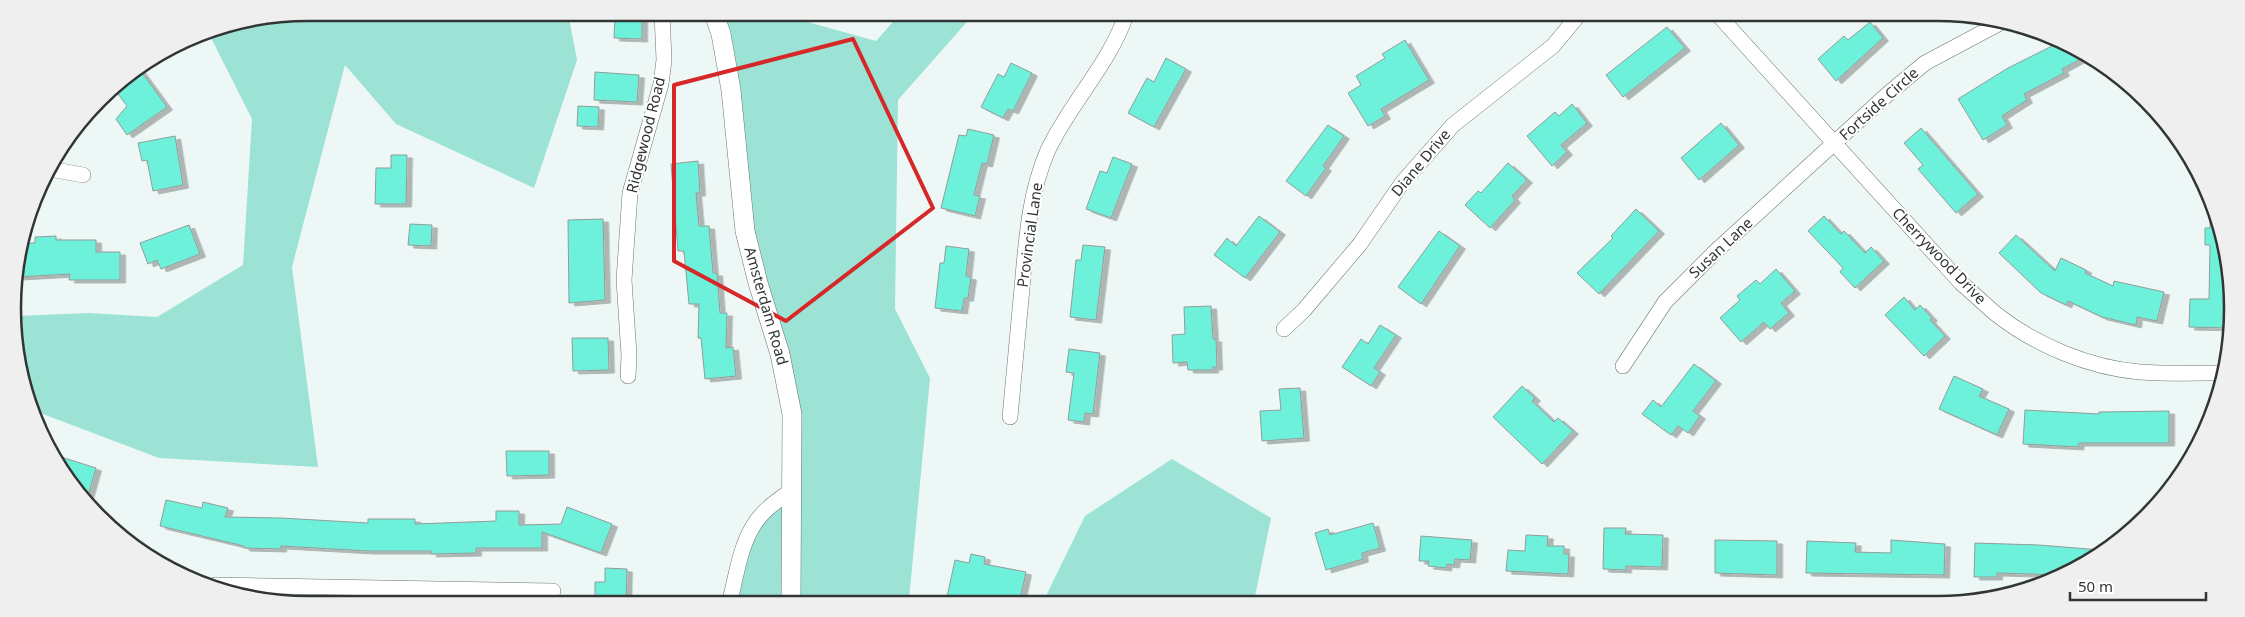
<svg xmlns="http://www.w3.org/2000/svg" width="2245" height="617" font-family="'Noto Sans',sans-serif">
<style>
.green{fill:#9ce3d5}
.building{fill:#6df1db;stroke:#929c9a;filter:url(#shadow)}
.lines{fill:none;stroke-linecap:round;stroke-linejoin:round}
.minor-casing{stroke:#6b7572;stroke-width:16}
.tertiary-casing{stroke:#6b7572;stroke-width:20}
.minor{stroke:#fff;stroke-width:15}
.tertiary{stroke:#fff;stroke-width:19}
.marked{fill:none;stroke:#d62828;stroke-width:4;stroke-linejoin:round}
.labels{text-anchor:middle;stroke-width:4;stroke-linejoin:round;paint-order:stroke}
.street-label{font-size:15px;fill:#313635;stroke:#fff}
.rim{fill:none;stroke:#313635;stroke-width:2.5}
</style>
<defs>
<filter id="shadow"><feDropShadow dx="5.5" dy="3" stdDeviation="0" flood-color="#0004"/></filter>
</defs>
<rect width="100%" height="100%" fill="#edf8f6"/>
<!-- green -->
<g class="green">
<polygon points="309,13 568,13 577,60 534,188 396,124 345,65 292,267 318,467 159,458 35,411 23,385 16,316 88,313 157,317 243,265 252,119 208,32"/>
<polygon points="714,14 779,14 876,41 900,14 973,15 898,100 895,309 930,378 909,600 730,600 747,536 792,490 792,444"/>
<polygon points="1172,459 1271,518 1254,601 1044,600 1085,516"/>
</g>
<!-- building -->
<g class="building">
<polygon points="615,14 642,14 642,39 614,38"/>
<polygon points="1870,22 1883,38 1836,81 1818,59 1844,36 1848,40"/>
<polygon points="1667,27 1685,48 1623,97 1606,75"/>
<polygon points="1405,40 1429,80 1381,109 1385,116 1368,126 1348,93 1361,85 1356,76 1385,58 1382,54"/>
<polygon points="2056,44 2086,56 2062,69 2064,73 2024,94 2027,100 2002,116 2007,125 1983,140 1958,99 2008,68"/>
<polygon points="1166,58 1186,69 1154,127 1128,113 1147,78 1154,82"/>
<polygon points="1011,63 1032,73 1013,111 1008,109 1003,118 981,107 998,74 1004,77"/>
<polygon points="140,70 167,107 127,135 116,119 127,106 113,87"/>
<polygon points="595,72 639,75 637,102 594,100"/>
<polygon points="1572,104 1587,123 1561,145 1567,152 1552,166 1527,136 1555,112 1559,116"/>
<polygon points="578,106 599,107 598,127 577,126"/>
<polygon points="1721,123 1739,145 1699,180 1681,158"/>
<polygon points="1328,125 1344,136 1323,166 1326,168 1306,196 1286,181"/>
<polygon points="1921,128 1978,194 1956,213 1918,169 1923,165 1904,143"/>
<polygon points="968,129 994,135 987,164 982,163 974,195 980,196 975,216 941,208 959,135 966,136"/>
<polygon points="175,136 183,185 153,191 147,160 142,161 138,143"/>
<polygon points="391,155 407,155 406,204 375,204 376,168 391,168"/>
<polygon points="1113,157 1132,164 1111,218 1086,209 1100,171 1107,173"/>
<polygon points="698,161 700,193 696,193 699,226 709,226 713,273 717,273 720,313 727,313 726,348 733,347 736,376 705,379 701,338 698,338 699,304 689,304 684,251 678,251 671,164"/>
<polygon points="1508,163 1527,180 1512,196 1515,200 1490,228 1465,205 1478,191 1481,193"/>
<polygon points="1636,209 1659,231 1599,294 1577,273 1613,238 1611,236"/>
<polygon points="2210,210 2227,250 2225,305 2227,305 2227,328 2189,327 2190,299 2209,299 2210,245 2205,245 2205,228 2210,228"/>
<polygon points="1259,216 1280,232 1245,278 1214,255 1227,238 1236,246"/>
<polygon points="1824,216 1841,234 1844,231 1865,253 1871,247 1884,261 1855,288 1840,272 1843,268 1808,231"/>
<polygon points="603,219 605,300 569,303 568,220"/>
<polygon points="410,224 432,225 431,246 408,245"/>
<polygon points="189,225 200,254 161,269 157,260 148,264 140,243"/>
<polygon points="1439,231 1460,246 1421,304 1398,287"/>
<polygon points="2016,235 2055,271 2061,258 2086,270 2085,273 2113,286 2114,281 2164,292 2157,321 2137,317 2136,325 2102,317 2068,301 2066,305 2041,293 1999,253"/>
<polygon points="56,236 56,240 96,240 96,252 120,252 120,280 69,280 70,274 16,277 25,243 35,243 35,237"/>
<polygon points="1083,245 1105,247 1096,320 1070,317 1076,260 1081,260"/>
<polygon points="946,246 969,249 966,276 971,277 968,298 964,298 962,311 935,308 940,263 944,263"/>
<polygon points="1776,269 1795,291 1781,303 1789,313 1770,329 1764,322 1741,342 1720,318 1740,300 1737,296 1756,280 1760,284"/>
<polygon points="1904,297 1915,310 1920,305 1932,318 1930,320 1945,336 1924,356 1885,315"/>
<polygon points="1211,306 1213,339 1216,339 1217,367 1213,367 1213,370 1188,370 1187,362 1173,363 1172,335 1185,334 1184,307"/>
<polygon points="1380,325 1396,335 1374,368 1380,372 1371,386 1342,367 1361,339 1368,344"/>
<polygon points="572,338 608,338 609,370 573,371"/>
<polygon points="1069,349 1100,353 1093,414 1085,413 1084,422 1068,420 1074,373 1066,372"/>
<polygon points="1694,364 1716,381 1693,411 1700,416 1688,433 1678,426 1671,435 1642,414 1653,400 1661,407"/>
<polygon points="1954,376 1983,389 1979,396 2009,409 1997,435 1939,409"/>
<polygon points="1522,386 1535,398 1532,401 1554,422 1558,418 1573,431 1542,464 1493,417"/>
<polygon points="1300,388 1304,438 1262,441 1260,411 1281,410 1279,389"/>
<polygon points="2025,410 2099,414 2099,412 2169,411 2169,443 2079,443 2078,447 2023,444"/>
<polygon points="506,451 549,451 549,475 507,476"/>
<polygon points="58,456 96,468 88,496 80,494 74,488"/>
<polygon points="166,500 202,508 203,502 228,508 225,517 281,518 368,523 368,519 415,519 415,524 496,521 496,511 519,511 519,525 561,524 567,507 612,524 601,553 542,532 542,548 476,548 476,553 431,554 431,551 368,551 281,546 281,549 244,548 244,546 160,526"/>
<polygon points="1373,523 1380,548 1362,553 1363,559 1326,570 1315,533 1328,529 1330,535"/>
<polygon points="1604,528 1626,528 1625,534 1663,535 1662,567 1626,566 1626,570 1603,569"/>
<polygon points="1526,535 1548,536 1547,546 1564,546 1564,554 1569,554 1568,574 1506,571 1508,550 1525,551"/>
<polygon points="1421,536 1472,540 1470,560 1455,559 1454,565 1447,564 1446,568 1428,566 1429,561 1419,561"/>
<polygon points="1715,540 1777,541 1777,575 1715,573"/>
<polygon points="1891,540 1945,544 1944,575 1806,573 1807,541 1856,543 1855,552 1891,553"/>
<polygon points="1975,543 2039,545 2101,550 2063,575 1997,573 1997,577 1974,577"/>
<polygon points="971,554 985,557 984,564 1026,572 1020,600 1001,600 987,597 986,600 963,600 947,597 955,560 969,563"/>
<polygon points="605,568 627,569 626,600 595,599 595,582 605,582"/>
</g>
<g class="lines">
<defs>
<g id="minor">
<path d="M1720,17L1961,283C1973,293 1984,304 1996,314C2035,345 2090,368 2140,372C2168,374 2196,373 2224,373"/>
<polyline points="50,169 83,175"/>
<polyline points="1284,329 1304,310 1360,244 1402,183 1453,125 1553,46 1577,17"/>
<polyline points="1623,366 1665,302 1716,251 1889,93 1925,63 2002,22"/>
<polyline points="628,376 629,355 624,280 630,193 661,84 664,60 662,14"/>
<path d="M1010,417C1014,374 1018,331 1022,288C1026,242 1029,193 1048,150C1070,103 1109,65 1126,15"/>
<polyline points="215,585 553,591"/>
<path d="M730,600C736,577 740,548 752,528C761,511 777,501 792,490"/>
</g>
<polyline id="tertiary" points="714,14 721,34 731,90 745,231 758,283 780,354 792,414 791,600"/>
</defs>
<!-- minor casing -->
<use href="#minor" class="minor-casing"/>
<!-- tertiary casing -->
<use href="#tertiary" class="tertiary-casing"/>
<!-- minor -->
<use href="#minor" class="minor"/>
<!-- tertiary -->
<use href="#tertiary" class="tertiary"/>
</g>
<!-- marked area -->
<path class="marked" d="M853,39L933,208L786,321L674,261V85Z"/>
<g class="labels">
<!-- street labels -->
<g class="street-label">
<text transform="translate(1879 104) rotate(-42)" y="5">Fortside Circle</text>
<text transform="translate(646 135) rotate(-76)" y="5">Ridgewood Road</text>
<text transform="translate(1421 163) rotate(-50)" y="5">Diane Drive</text>
<text transform="translate(1030 235) rotate(-82)" y="5">Provincial Lane</text>
<text transform="translate(1721 248) rotate(-43)" y="5">Susan Lane</text>
<text transform="translate(1939 256) rotate(46)" y="5">Cherrywood Drive</text>
<text transform="translate(766 306) rotate(74)" y="5">Amsterdam Road</text>
</g>
</g>
<!-- crop -->
<path d="M0 0H2245V617H0ZM308 21H1937A287 287 0 0 1 2224 308V309A287 287 0 0 1 1937 596H308A287 287 0 0 1 21 309V308A287 287 0 0 1 308 21Z" fill="#efefef" fill-rule="evenodd"/>
<path class="rim" d="M308 21H1937A287 287 0 0 1 2224 308V309A287 287 0 0 1 1937 596H308A287 287 0 0 1 21 309V308A287 287 0 0 1 308 21Z"/>
<!-- scale -->
<path d="M2070 592v8h136v-8" fill="none" stroke="#313635" stroke-width="2.5"/>
<text x="2078" y="592" font-size="15" fill="#313635" stroke="#ffffff" stroke-width="4" paint-order="stroke">50 m</text>
</svg>
